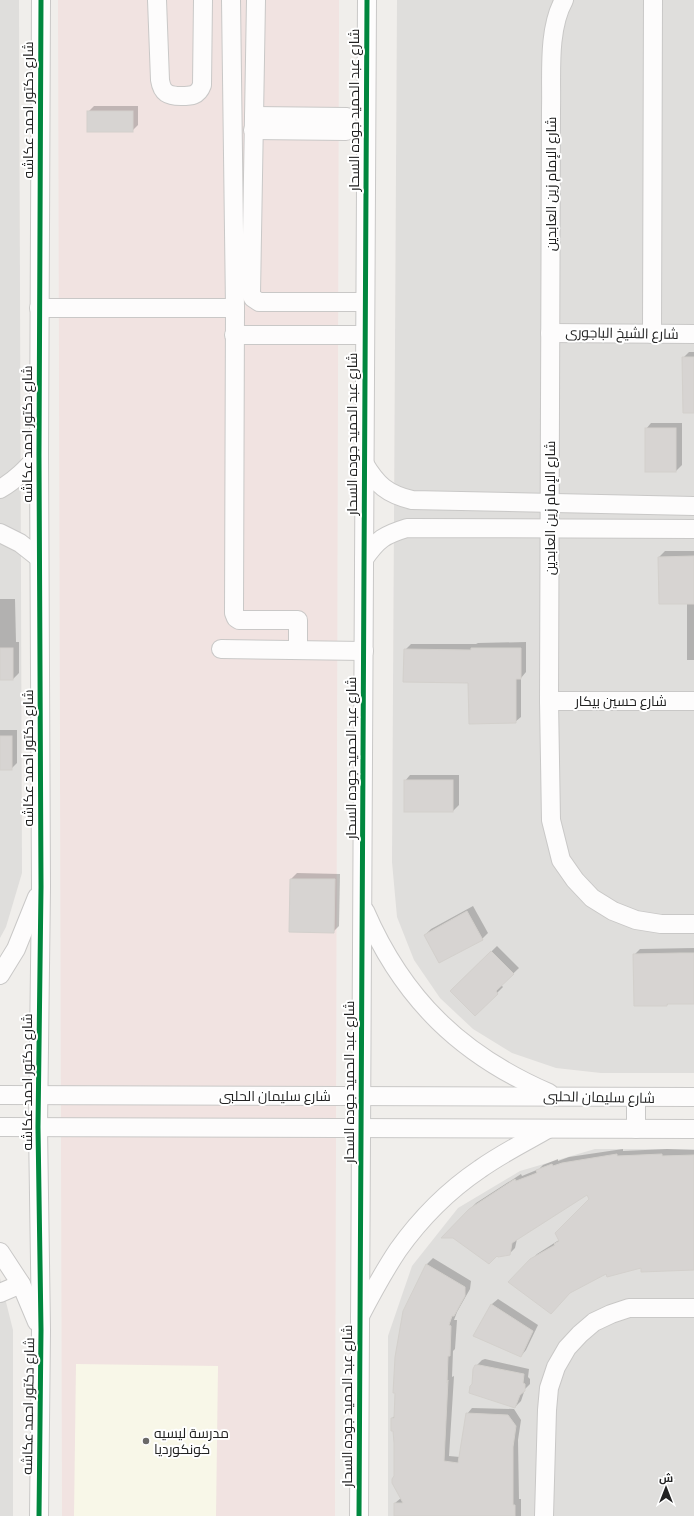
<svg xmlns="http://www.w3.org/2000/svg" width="694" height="1516" font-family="'PT Sans Narrow',Cairo,sans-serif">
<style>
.residential{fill:#dfdedc}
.commercial{fill:#f1e3e1}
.education{fill:#f8f7e8}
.shadow{fill:#0003}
.building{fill:#d7d4d2;stroke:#d3d0cc}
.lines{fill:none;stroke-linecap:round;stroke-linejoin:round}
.minor-casing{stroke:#c9c8c7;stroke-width:20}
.minor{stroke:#fdfcfc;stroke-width:18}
.cycleway-casing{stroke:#fff;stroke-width:8}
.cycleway{stroke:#00873e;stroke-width:5}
.poi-dot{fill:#6a6968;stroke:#fff;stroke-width:1.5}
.labels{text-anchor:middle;stroke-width:4;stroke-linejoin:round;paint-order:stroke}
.street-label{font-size:14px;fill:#222;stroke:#fff}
.poi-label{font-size:14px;fill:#222;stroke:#fff;text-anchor:start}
</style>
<rect width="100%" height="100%" fill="#f0eeeb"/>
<!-- residential -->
<g class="residential">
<polygon points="0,0 19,0 22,873 6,927 0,938"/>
<polygon points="397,0 694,0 694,1073 601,1073 556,1068 512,1053 473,1029 440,998 414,960 397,917 392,862"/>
<polygon points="595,1149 694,1149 694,1516 388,1516 388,1336 412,1266 458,1208 520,1171"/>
<polygon points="0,1278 13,1330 13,1516 0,1516"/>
</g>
<!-- commercial -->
<polygon class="commercial" points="58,0 339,0 335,1516 62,1516"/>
<!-- education -->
<polygon class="education" points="76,1364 218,1366 216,1516 74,1516"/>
<!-- shadow -->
<g class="shadow">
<polygon points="94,106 138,106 138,125 132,131 88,112"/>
<polygon points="689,352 694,352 694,412 683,358"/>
<polygon points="651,423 682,423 682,465 676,471 646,471 646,429"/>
<polygon points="665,551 694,551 694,660 687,660 687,603 659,557"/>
<polygon points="0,599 15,599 16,642 19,642 19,673 13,679 0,679"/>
<polygon points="526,642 526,672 521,678 521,717 515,722 469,682 405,650 411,644 476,644 478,643"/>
<polygon points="0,730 17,730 17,763 11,769 0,769"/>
<polygon points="410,775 459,775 459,805 453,811 405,781"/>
<polygon points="297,873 340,874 339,926 333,932 290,931 291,879"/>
<polygon points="473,906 488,933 482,939 425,935 431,929"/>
<polygon points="497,946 519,968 501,985 503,987 475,1015 451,991"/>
<polygon points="694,948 694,1003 669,1003 667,1005 634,955 640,949"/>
<polygon points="623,1149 623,1151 667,1149 694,1150 694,1269 642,1267 606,1273 509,1282 537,1254 559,1240 591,1199 587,1194 517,1239 515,1248 509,1254 497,1255 453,1237 443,1237 476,1203 521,1174 522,1176 539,1169 543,1165 558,1159 558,1161 569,1157"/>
<polygon points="433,1258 471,1281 470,1289 457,1312 454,1320 457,1320 455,1349 453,1351 452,1377 454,1376 449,1456 460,1457 467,1414 472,1408 514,1409 521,1420 518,1440 519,1499 521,1499 521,1516 395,1516 395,1503 401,1498 395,1476 395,1443 392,1418 395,1416 404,1312 427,1264"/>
<polygon points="498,1299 538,1325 526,1350 521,1356 474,1336 492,1304"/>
<polygon points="485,1359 529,1369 528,1377 530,1379 530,1384 525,1389 521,1401 515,1407 473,1384 476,1366 482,1360"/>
</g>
<!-- building -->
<g class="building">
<rect x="87" y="111" width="46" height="21"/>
<polygon points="682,357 694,357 694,413 683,413"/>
<rect x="645" y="428" width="31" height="44"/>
<polygon points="694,556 694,604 659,604 658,557"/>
<rect x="0" y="648" width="13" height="32"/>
<polygon points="471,648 521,648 521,679 516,679 516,723 469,724 468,683 403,682 404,649 471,650"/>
<rect x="0" y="736" width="12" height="34"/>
<rect x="404" y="780" width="49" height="32"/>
<polygon points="290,879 335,879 334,933 289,932"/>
<polygon points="467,911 483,940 439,963 424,935"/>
<polygon points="491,951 514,974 496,991 498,994 475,1016 450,991"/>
<polygon points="679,953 694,953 694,1004 667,1004 667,1006 634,1006 633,954"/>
<polygon points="617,1154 617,1156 662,1154 662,1156 694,1155 694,1270 641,1272 641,1268 607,1277 606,1274 570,1293 551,1314 508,1282 530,1259 555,1245 554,1244 559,1241 555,1233 589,1199 587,1195 512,1243 510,1255 498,1257 497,1256 489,1264 453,1238 441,1238 469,1209 515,1179 516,1181 537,1173 536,1170 552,1164 553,1166 562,1163"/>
<polygon points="426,1264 465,1287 465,1296 454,1316 452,1316 449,1325 451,1326 450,1356 448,1356 447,1383 448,1380 444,1461 458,1463 466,1413 508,1415 516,1426 513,1447 513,1505 515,1505 515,1516 394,1516 394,1503 403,1503 392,1483 392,1479 394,1476 394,1443 393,1431 391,1431 391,1418 394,1418 395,1393 393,1393 395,1357 403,1311"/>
<polygon points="491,1304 533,1331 521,1357 473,1336"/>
<polygon points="475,1365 479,1365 524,1374 523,1383 525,1384 525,1391 520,1395 515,1408 469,1393 470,1386 472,1384 473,1369"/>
</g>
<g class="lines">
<defs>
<g id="minor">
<path d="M157,0L160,80C162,93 168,96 181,96C191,96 198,96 202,85L203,0"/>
<polyline points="231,0 235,308 234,613 236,618 239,620 298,620 298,650"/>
<polyline points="256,0 251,294 253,298 259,302 364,302"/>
<path d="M564,0C547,30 552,77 551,110L549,701L551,820L561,860L575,880L592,898L613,911L636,920L661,924H694"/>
<polyline points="254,116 347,117"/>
<polyline points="253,130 346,131"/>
<polyline points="39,308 235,308"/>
<polyline points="550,333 694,334"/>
<polyline points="652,334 653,0"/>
<polyline points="234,335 364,335"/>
<path d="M364,463C377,485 387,494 412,500L694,506"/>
<path d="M0,489C16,480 27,468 39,455"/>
<polyline points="0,533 20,543 39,558"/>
<path d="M364,559C378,539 384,535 407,528L694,529"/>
<polyline points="221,649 364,651"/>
<polyline points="549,701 694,701"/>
<path d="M365,911C403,999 461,1055 549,1093"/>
<polyline points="0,975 16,949 37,897"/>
<polyline points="0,1095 694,1097"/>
<polyline points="0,1127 694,1129"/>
<polyline points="636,1129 636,1097"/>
<polyline points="0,1252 21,1284 37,1322"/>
<polyline points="0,1293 21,1284"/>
<path d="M360,1316C372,1293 384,1271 398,1250C420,1219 449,1190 480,1169C501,1154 525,1142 548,1129"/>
<polyline points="39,1516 41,1330 38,1127 41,887 39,455 41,0"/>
<polyline points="359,1516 367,0"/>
<polyline points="544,1516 547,1410 549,1388 556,1367 567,1348 580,1334 594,1322 611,1314 629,1308 694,1308"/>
</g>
</defs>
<!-- minor casing -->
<use href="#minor" class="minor-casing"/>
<!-- minor -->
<use href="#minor" class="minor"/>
<defs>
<g id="cycleway">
<polyline points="39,1516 41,1330 38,1127 41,887 39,455 41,0"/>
<polyline points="359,1516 367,0"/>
</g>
</defs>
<!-- cycleway casing -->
<use href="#cycleway" class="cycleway-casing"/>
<!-- cycleway -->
<use href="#cycleway" class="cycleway"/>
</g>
<!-- markers -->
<circle class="poi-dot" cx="146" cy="1441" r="4"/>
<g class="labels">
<!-- street labels -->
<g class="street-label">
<text transform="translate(28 110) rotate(-90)" y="5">شارع دكتور احمد عكاشه</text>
<text transform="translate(354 110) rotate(-90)" y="5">شارع عبد الحميد جوده السحار</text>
<text transform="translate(551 184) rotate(-90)" y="5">شارع الإمام زين العابدين</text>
<text transform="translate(622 333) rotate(1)" y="5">شارع الشيخ الباجورى</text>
<text transform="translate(27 434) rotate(-90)" y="5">شارع دكتور احمد عكاشه</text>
<text transform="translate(352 434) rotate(-90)" y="5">شارع عبد الحميد جوده السحار</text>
<text transform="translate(550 508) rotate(-90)" y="5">شارع الإمام زين العابدين</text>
<text x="621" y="706">شارع حسين بيكار</text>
<text transform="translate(28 758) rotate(-90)" y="5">شارع دكتور احمد عكاشه</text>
<text transform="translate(351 758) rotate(-90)" y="5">شارع عبد الحميد جوده السحار</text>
<text transform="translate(27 1082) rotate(-90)" y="5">شارع دكتور احمد عكاشه</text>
<text transform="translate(349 1082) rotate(-90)" y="5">شارع عبد الحميد جوده السحار</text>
<text x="275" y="1101">شارع سليمان الحلبى</text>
<text transform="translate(599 1097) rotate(1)" y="5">شارع سليمان الحلبى</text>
<text transform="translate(28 1406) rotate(-89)" y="5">شارع دكتور احمد عكاشه</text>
<text transform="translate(347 1406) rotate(-90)" y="5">شارع عبد الحميد جوده السحار</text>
</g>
<!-- poi labels -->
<g class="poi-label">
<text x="154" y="1438">مدرسة ليسيه<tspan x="154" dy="16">كونكورديا</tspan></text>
</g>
</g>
<!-- north arrow -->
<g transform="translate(666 1488)" stroke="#ffffff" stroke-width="3" paint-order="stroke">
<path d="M0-3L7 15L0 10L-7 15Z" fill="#222222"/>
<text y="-6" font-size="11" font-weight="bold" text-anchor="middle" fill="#222222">ش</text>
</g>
</svg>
